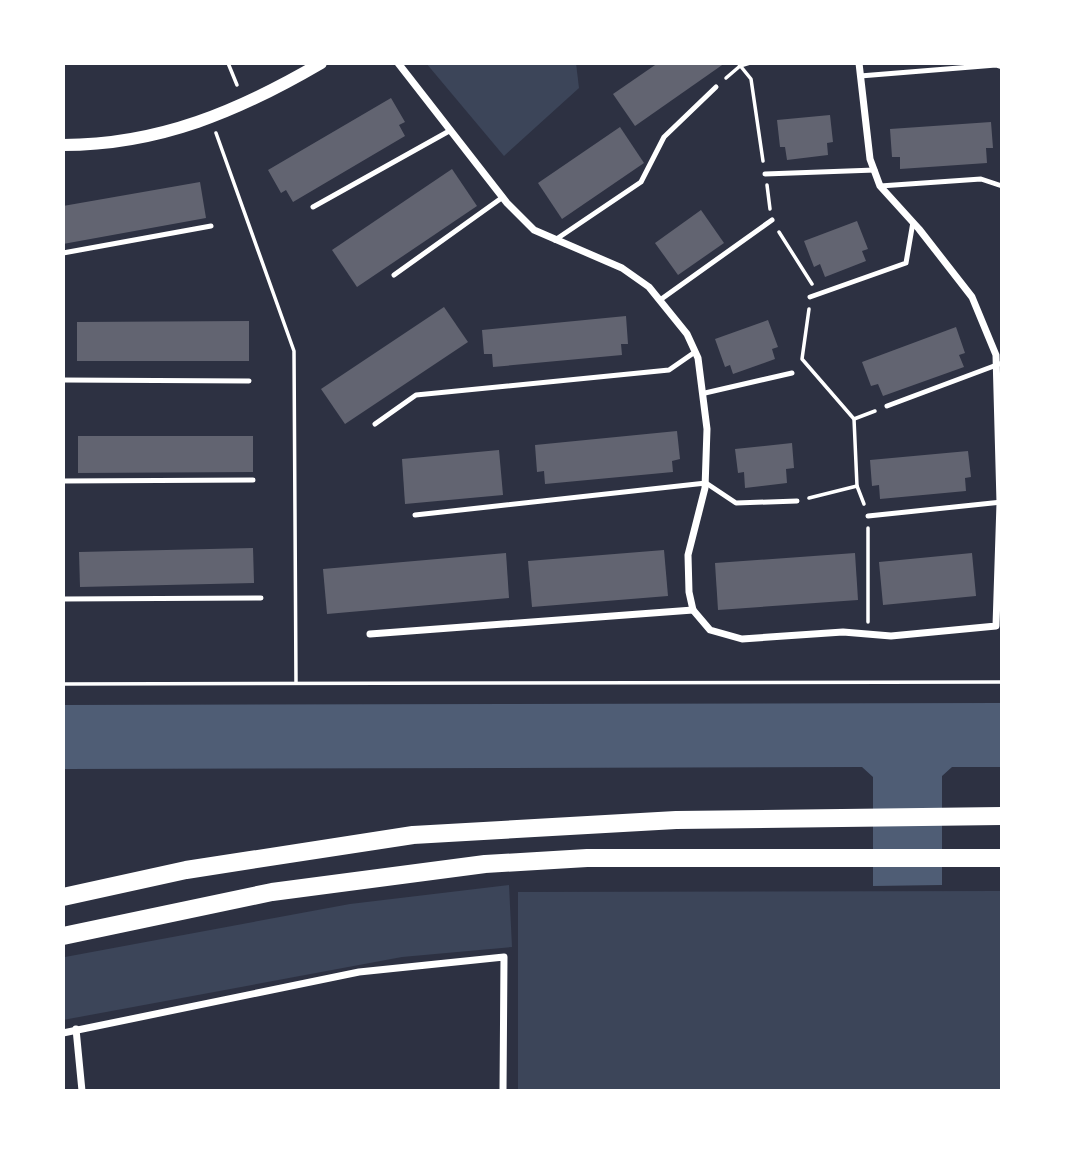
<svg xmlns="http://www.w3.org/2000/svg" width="1065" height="1154" font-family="'Nunito Sans',sans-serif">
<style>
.green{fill:#3c4559}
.water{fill:#4f5d75}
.building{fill:#626471}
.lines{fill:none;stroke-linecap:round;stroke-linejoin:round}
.path{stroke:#fff;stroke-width:3.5}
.service{stroke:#fff;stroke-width:5}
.minor{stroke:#fff;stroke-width:7}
.tertiary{stroke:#fff;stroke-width:12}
.motorway{stroke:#fff;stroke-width:18}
</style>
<rect width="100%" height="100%" fill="#2d3142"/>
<!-- green -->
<g class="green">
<polygon points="426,63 576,63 579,88 504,156"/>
<polygon points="509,885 512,947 402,957 63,1020 65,957 350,904"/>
<polygon points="1002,891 1002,1091 518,1091 518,892"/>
</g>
<!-- water -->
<polygon class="water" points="1002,703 1002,767 952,767 942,776 942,885 873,886 873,777 862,767 63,769 63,705"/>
<!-- building -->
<g class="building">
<polygon points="658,63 725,63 635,126 613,94"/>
<polygon points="391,98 405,122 399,125 405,136 293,202 286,190 281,193 268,170"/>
<polygon points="830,115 833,142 827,143 828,155 787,160 785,147 780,147 777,120"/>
<polygon points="991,122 993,148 986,148 987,163 900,169 900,157 892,157 890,129"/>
<polygon points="620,127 644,163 562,219 538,183"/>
<polygon points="452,169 477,206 357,287 332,250"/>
<polygon points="200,182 206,218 63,244 63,206"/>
<polygon points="701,210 724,243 678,275 655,243"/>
<polygon points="857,221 868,249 862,251 866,261 825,277 820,264 814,267 804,241"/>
<polygon points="444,307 468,342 345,424 321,389"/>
<polygon points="626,316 628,344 621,344 622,355 493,367 492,354 484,354 482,330"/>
<polygon points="768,320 778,347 772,349 775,359 733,374 730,365 725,367 715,339"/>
<polygon points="249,321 249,361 77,361 77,322"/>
<polygon points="956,327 965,353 959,355 964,367 883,396 878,384 871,386 862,362"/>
<polygon points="677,431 680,459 672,461 673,472 545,484 544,471 537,472 535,445"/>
<polygon points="78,436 253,436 253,472 78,473"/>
<polygon points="792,443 794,468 786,469 787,483 745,488 744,472 738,473 735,449"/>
<polygon points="499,450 503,495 405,504 402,459"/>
<polygon points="968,451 971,477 965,478 966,491 880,499 879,485 872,486 870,460"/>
<polygon points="253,548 254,583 80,587 79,552"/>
<polygon points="664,550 668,596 532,607 528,561"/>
<polygon points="506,553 509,598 327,614 323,569"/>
<polygon points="855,553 858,600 718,610 715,563"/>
<polygon points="972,553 976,596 883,605 879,562"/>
</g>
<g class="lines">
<!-- path -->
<g class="path">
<polyline points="228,63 237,85"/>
<polyline points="738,63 751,79 763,161"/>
<polyline points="726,78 740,66 750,63"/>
<polyline points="216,133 294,351 296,682"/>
<polyline points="767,185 770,209"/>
<polyline points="779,232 812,284"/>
<polyline points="809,309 802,359 854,419 857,486 864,504"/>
<polyline points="854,419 875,411"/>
<polyline points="809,498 857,486"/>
<polyline points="868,622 868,528"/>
<polyline points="63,684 1002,682"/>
</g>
<!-- service -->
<g class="service">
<polyline points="860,76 996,65 1002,67"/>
<polyline points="765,174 875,170"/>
<polyline points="880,186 981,179 1002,186"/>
<polyline points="313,207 451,130"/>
<polyline points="555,240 641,182 664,137 716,87"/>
<polyline points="63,253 211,226"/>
<polyline points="394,275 503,197"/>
<polyline points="810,297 906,263 913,222"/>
<polyline points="660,300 772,220"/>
<polyline points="63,380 249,381"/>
<polyline points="705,393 792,373"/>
<polyline points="887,406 1002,363"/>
<polyline points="375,424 416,395 669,370 695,352"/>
<polyline points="63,481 253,480"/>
<polyline points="415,515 706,483 736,503 797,501"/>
<polyline points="868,516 1002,502"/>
<polyline points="63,599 261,598"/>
</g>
<!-- minor -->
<g class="minor">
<polyline points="398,63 507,203 534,230 622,268 649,287 687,334 698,358 707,429 705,488 688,555 689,592 693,610 710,630 742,639 843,632 891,636 996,626 1000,503 996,355 972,297 919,229 880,186 870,159 859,63"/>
<polyline points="370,634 693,610"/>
<polyline points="76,1029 82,1091"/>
<polyline points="63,1033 359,972 504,957 503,1091"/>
</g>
<!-- tertiary -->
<path class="tertiary" d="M63,145C159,145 239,111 321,63"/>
<!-- motorway -->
<g class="motorway">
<polyline points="63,897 186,870 413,835 676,820 1002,816"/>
<polyline points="63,936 272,892 485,864 587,858 1002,858"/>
</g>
</g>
<!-- border -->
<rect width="1065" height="1154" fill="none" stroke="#ffffff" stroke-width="130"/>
</svg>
